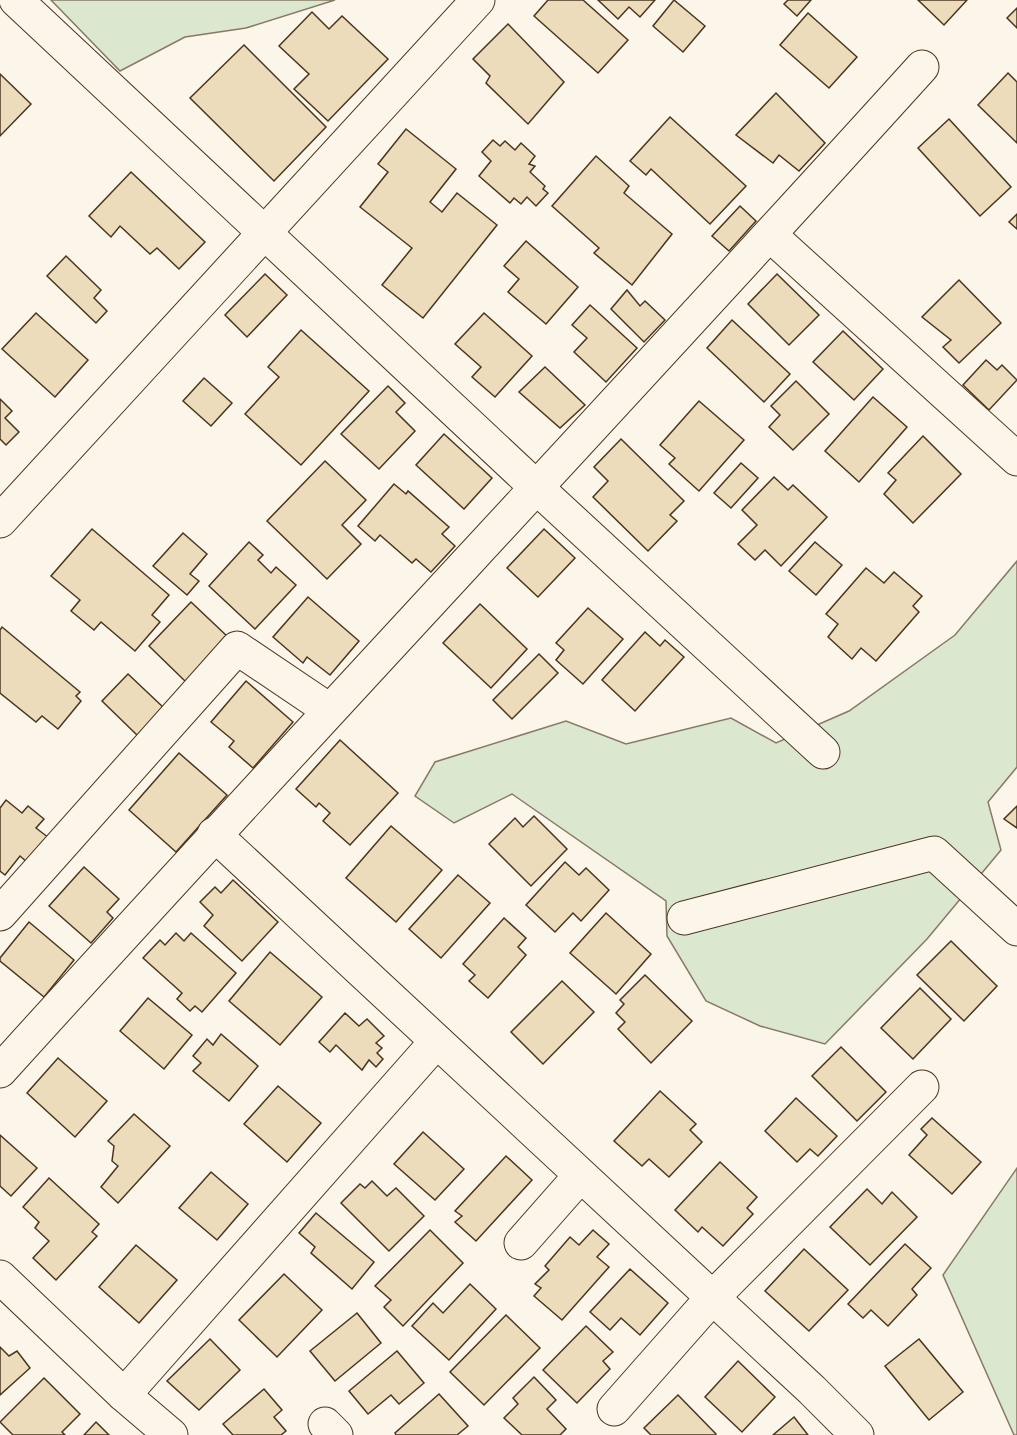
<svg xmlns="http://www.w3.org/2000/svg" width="1017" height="1435" font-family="Roboto,sans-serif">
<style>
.green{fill:#dce7d0;stroke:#887966;stroke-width:1.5}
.building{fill:#ecdcbc;stroke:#4a3520;stroke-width:1.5}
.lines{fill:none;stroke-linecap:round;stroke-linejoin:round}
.minor-casing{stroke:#4a3520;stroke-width:35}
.minor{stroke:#fbf6e9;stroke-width:33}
</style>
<rect width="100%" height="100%" fill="#fbf6e9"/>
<!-- green -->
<g class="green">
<polygon points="51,0 335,0 246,28 185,37 120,71"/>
<polygon points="1017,561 1017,767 988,802 1001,850 927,939 825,1044 760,1026 706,1001 667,936 666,901 512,794 454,823 415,796 435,762 566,721 626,744 731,718 776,743 849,711 955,635"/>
<polygon points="1017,1168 1017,1435 1014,1435 943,1275"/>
</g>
<!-- building -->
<g class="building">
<polygon points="548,0 583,0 628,40 598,73 534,16"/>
<polygon points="598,0 655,0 640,17 629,7 618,19"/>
<polygon points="674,0 705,26 683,52 653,26"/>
<polygon points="788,0 811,0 797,16 784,4"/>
<polygon points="918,0 967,0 944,25"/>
<polygon points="1017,8 1017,28 1007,18"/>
<polygon points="312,12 329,29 342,16 388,59 328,121 294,89 309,74 279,46"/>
<polygon points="808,13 857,57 829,88 780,45"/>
<polygon points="508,24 564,82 528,124 486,83 490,76 473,59"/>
<polygon points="244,45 326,127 274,181 190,98"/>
<polygon points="1008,73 1017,82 1017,143 978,105"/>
<polygon points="0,74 31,104 0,136"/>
<polygon points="776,93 825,143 799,171 779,155 773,163 736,135"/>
<polygon points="670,117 746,186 710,224 651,169 646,175 630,161"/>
<polygon points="949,119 1011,187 980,216 918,148"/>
<polygon points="406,129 456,169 430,202 442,212 457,193 497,225 423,318 382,285 412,248 360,207 388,172 378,164"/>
<polygon points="493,140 500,146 505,141 515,150 521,143 535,156 529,164 535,166 530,172 545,186 543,189 548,193 536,206 527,197 521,204 514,198 510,203 479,176 491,161 482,152"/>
<polygon points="596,156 629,186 624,193 672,234 632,285 594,253 599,248 552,206"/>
<polygon points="131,172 205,242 179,269 157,248 150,254 120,226 111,237 89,216"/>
<polygon points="740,206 756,221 729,251 712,236"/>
<polygon points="1017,214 1017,229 1009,222"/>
<polygon points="526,241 578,287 546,324 508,292 519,279 504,266"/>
<polygon points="66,256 101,290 94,298 107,311 96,323 47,276"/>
<polygon points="265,274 287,295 247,337 225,315"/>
<polygon points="777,274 819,315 789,345 748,304"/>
<polygon points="959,280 1001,323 959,363 943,347 951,340 922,317"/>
<polygon points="627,290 640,306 645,301 665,320 644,342 611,309"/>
<polygon points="590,305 637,348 606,382 574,352 587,338 572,325"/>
<polygon points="36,313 88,360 55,397 2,349"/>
<polygon points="484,313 532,356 495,397 472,377 481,367 455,344"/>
<polygon points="732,320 790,374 764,402 707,348"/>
<polygon points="301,330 369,391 301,465 245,414 279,377 268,367"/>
<polygon points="843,331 883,369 854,400 813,362"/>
<polygon points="986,360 997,370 1002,365 1017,380 989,410 963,385"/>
<polygon points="545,367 585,405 560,428 519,392"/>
<polygon points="204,378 232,403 211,426 183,401"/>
<polygon points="796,381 829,414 793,450 769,427 780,415 771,406"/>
<polygon points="388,386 405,403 396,412 415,431 379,469 341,434"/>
<polygon points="873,397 907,427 859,482 825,451"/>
<polygon points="0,399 12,411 5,418 19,432 6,445 0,439"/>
<polygon points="699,401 744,440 699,491 669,464 675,458 660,445"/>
<polygon points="444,434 492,478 464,509 416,465"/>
<polygon points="923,436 961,474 913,523 884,494 896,480 888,473"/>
<polygon points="621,439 684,501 670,515 677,521 648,551 593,497 608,481 594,467"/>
<polygon points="325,461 366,500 342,525 361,544 327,579 267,521"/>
<polygon points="741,463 758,478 731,508 714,493"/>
<polygon points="774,477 788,490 793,485 827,517 781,566 765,550 755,560 738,544 757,525 742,510"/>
<polygon points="394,484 406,494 408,491 449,527 442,534 455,546 431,572 416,559 412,563 380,535 375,541 358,526"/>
<polygon points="92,529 169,595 152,615 160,622 135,651 101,622 94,630 71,611 80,600 51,576"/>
<polygon points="544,529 575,558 538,597 507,568"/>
<polygon points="183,533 207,554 190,574 199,581 187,595 153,566"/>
<polygon points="249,542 263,555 258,560 271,573 276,567 296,585 255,629 209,586"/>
<polygon points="815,542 842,565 816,595 789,571"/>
<polygon points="866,568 884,583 894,572 922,596 913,606 919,612 876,661 861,648 852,659 828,637 838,624 826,614"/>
<polygon points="308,597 359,641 330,675 307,657 303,663 273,637"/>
<polygon points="191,602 228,637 186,682 149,646"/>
<polygon points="480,604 527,649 491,688 443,643"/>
<polygon points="588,608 623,639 583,684 556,660 564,650 556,643"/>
<polygon points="2,627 80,692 76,696 81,701 58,729 42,716 36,722 0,693 0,630"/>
<polygon points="645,632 660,646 665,640 684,657 635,711 602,680"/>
<polygon points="539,654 558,673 512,719 493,700"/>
<polygon points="128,674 164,708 138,736 102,701"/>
<polygon points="246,681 293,722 253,768 229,747 234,741 211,722"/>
<polygon points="340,740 398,793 350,845 323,821 330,813 319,803 316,807 296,789"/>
<polygon points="179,753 227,795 176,852 129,810"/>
<polygon points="6,800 22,813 28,806 44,819 36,828 49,838 28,863 20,856 5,875 0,871 0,808"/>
<polygon points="1017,806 1017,828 1004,819"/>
<polygon points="534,816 567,849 531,886 489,844 515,818 523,827"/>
<polygon points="391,826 442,870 396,922 346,878"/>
<polygon points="565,862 579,875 586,868 609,890 581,921 573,913 555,932 526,905"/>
<polygon points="84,867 119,899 107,912 113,918 91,943 49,906"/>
<polygon points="458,875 490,903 441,958 409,929"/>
<polygon points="233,880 278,922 242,961 204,926 213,915 200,902 215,887 221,893"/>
<polygon points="606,913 651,954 616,994 570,953"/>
<polygon points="504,918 526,938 518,947 526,955 488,998 469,981 475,975 463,964"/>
<polygon points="29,922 74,960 44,997 0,961 0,958"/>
<polygon points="176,933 184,941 191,933 236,973 202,1012 195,1006 190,1011 177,999 182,993 143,958 160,940 165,945"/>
<polygon points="951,941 997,986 964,1021 917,975"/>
<polygon points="270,952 322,997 280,1045 229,1001"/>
<polygon points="645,975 692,1021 651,1063 618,1029 625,1022 616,1013 624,1004 620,1000"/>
<polygon points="562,981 594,1012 543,1064 511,1032"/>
<polygon points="920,988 951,1019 913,1059 881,1028"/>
<polygon points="148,998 192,1035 164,1069 120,1031"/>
<polygon points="345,1013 359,1026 367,1019 384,1036 376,1043 382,1048 377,1053 383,1059 376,1067 369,1060 362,1070 336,1045 330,1052 319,1042"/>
<polygon points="221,1034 258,1066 229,1101 193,1071 201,1063 193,1056 207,1039 213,1045"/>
<polygon points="841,1047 886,1092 857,1121 812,1076"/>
<polygon points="58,1058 107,1101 75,1137 27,1093"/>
<polygon points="278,1086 321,1123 287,1162 244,1124"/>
<polygon points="660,1091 696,1124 690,1130 702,1142 669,1177 649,1159 642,1166 614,1141"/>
<polygon points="796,1098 837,1136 818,1156 810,1149 797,1162 765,1131"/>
<polygon points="134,1114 170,1146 118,1203 101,1187 118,1166 112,1161 114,1146 108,1141"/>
<polygon points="932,1118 981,1162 952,1194 909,1155 927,1135 921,1129"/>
<polygon points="423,1132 464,1169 435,1200 394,1164"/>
<polygon points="0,1135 37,1168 11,1196 0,1186"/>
<polygon points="506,1156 532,1180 476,1241 455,1222 462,1216 455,1211"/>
<polygon points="720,1162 757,1197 747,1208 753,1214 723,1246 702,1227 698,1232 675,1210"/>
<polygon points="211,1172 248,1204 217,1240 179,1208"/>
<polygon points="49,1178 99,1224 92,1232 97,1236 56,1280 33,1258 49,1241 35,1228 39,1222 23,1207"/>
<polygon points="372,1181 387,1196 396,1188 424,1216 389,1251 341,1203 360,1184 365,1188"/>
<polygon points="867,1189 882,1204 892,1192 917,1217 870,1265 830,1227"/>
<polygon points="316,1213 374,1262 352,1289 311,1253 315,1247 299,1233"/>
<polygon points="430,1230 463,1263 403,1326 384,1307 391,1300 375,1286"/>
<polygon points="593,1230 609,1244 597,1257 609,1267 562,1320 534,1296 541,1288 535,1284 549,1270 545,1266 570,1237 579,1245"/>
<polygon points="905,1244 931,1268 912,1289 917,1295 888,1326 871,1310 863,1318 848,1304"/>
<polygon points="136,1245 177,1280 139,1323 99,1287"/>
<polygon points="804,1249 848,1290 809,1331 765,1291"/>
<polygon points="630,1269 668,1303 640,1335 621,1318 610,1330 590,1312"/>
<polygon points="284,1274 322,1310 277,1357 239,1320"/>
<polygon points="470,1284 496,1309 449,1360 412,1326 433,1303 443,1313"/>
<polygon points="357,1313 381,1343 335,1381 310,1351"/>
<polygon points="506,1315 540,1348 484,1405 450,1372"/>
<polygon points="586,1326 613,1352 603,1361 610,1369 577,1403 543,1370"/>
<polygon points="210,1339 240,1370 199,1410 167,1381"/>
<polygon points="919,1339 963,1392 929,1420 885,1366"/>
<polygon points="0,1347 9,1356 17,1351 30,1368 0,1395"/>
<polygon points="397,1351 424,1383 399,1404 391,1395 368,1414 349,1391"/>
<polygon points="738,1361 775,1397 742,1432 705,1397"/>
<polygon points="534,1377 556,1400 547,1409 566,1429 560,1435 522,1435 504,1418 518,1404 513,1398"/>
<polygon points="44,1378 80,1414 62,1432 65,1435 13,1435 0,1422"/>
<polygon points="264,1389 282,1410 274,1417 286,1431 281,1435 233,1435 223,1424"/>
<polygon points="439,1394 468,1426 457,1435 396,1435 395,1433"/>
<polygon points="678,1395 716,1434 715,1435 651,1435 644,1428"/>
<polygon points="794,1417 808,1435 773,1435"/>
<polygon points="96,1422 109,1435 84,1435"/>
</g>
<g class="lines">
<defs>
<g id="minor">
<polyline points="16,0 536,487 823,752"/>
<polyline points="770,235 1017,459"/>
<polyline points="0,521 478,0"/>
<polyline points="214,834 812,1390 857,1435"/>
<polyline points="0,914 237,648 329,710"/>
<polyline points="684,918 934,853 1017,929"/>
<path d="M0,1071C305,734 617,404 922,67"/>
<polyline points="521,1243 580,1176"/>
<polyline points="0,1277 124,1395 171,1435"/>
<polyline points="124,1395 436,1042"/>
<polyline points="614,1409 712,1298 922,1087"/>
<polyline points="325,1424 336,1435"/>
</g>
</defs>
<!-- minor casing -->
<use href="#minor" class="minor-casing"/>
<!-- minor -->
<use href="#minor" class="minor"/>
</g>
</svg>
